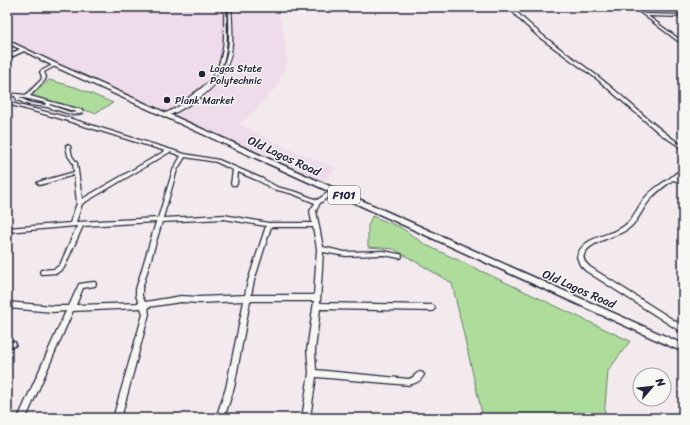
<svg xmlns="http://www.w3.org/2000/svg" width="690" height="425" font-family="Sriracha,sans-serif">
<style>
.built{fill:#efdcea}
.green{fill:#addc9b;stroke:#687f6b}
.lines{fill:none;stroke-linecap:round;stroke-linejoin:round}
.minor-casing{stroke:#22223b;stroke-width:2.5}
.major-casing{stroke:#22223b;stroke-width:3}
.minor{fill:#f6f6f2;fill-rule:evenodd}
.major{fill:#f6f6f2;fill-rule:evenodd}
.poi-dot{fill:#22223b;stroke:#f6f6f2;stroke-width:1.5}
.labels{text-anchor:middle;stroke-width:3;stroke-linejoin:round;paint-order:stroke}
.far-poi-label{font-size:10px;fill:#22223b;stroke:#f6f6f2;text-anchor:start}
.shield{fill:#f6f6f2;stroke:#626272;stroke-width:1}
.shield-label{font-size:11px;font-weight:bold;fill:#22223b}
.street-label{font-size:12px;fill:#22223b;stroke:#f6f6f2}
</style>
<rect width="100%" height="100%" fill="#f3eaee"/>
<filter id="ink" filterUnits="userSpaceOnUse"><feTurbulence type="fractalNoise" baseFrequency=".025" numOctaves="2"/><feDisplacementMap in="SourceGraphic" scale="8" xChannelSelector="R" yChannelSelector="G"/><feConvolveMatrix kernelMatrix="1 2 1 2 8 2 1 2 1" color-interpolation-filters="sRGB"/></filter>
<g filter="url(#ink)">
<!-- built -->
<polygon class="built" points="7,7 277,7 284,33 287,63 277,86 250,116 239,124 286,148 337,168 323,182 21,46 7,38"/>
<!-- green -->
<g class="green">
<polygon points="49,80 75,87 113,103 95,113 31,96"/>
<polygon points="372,216 400,227 426,245 630,341 608,371 604,418 483,418 452,283 394,249 368,247 368,226"/>
</g>
<g class="lines">
<defs>
<g id="minor">
<path d="M224,7H226C227,41 231,64 205,90C233,64 229,42 229,7H231C232,19 233,32 232,44C231,71 214,89 192,103C185,107 172,116 164,116V114L189,101L186,100C194,93 203,88 210,80C227,60 224,31 224,7Z"/>
<path d="M509,7H512C539,36 569,54 600,78C628,100 653,126 683,146V149L659,133L597,79L539,37L518,18Z"/>
<polygon points="633,7 683,7 683,8 638,9 645,14 683,15 683,17 648,16 683,42 683,45"/>
<polygon points="7,50 14,52 15,53 13,54 7,52"/>
<path d="M54,64L57,65L44,72L46,77L45,80L30,96L82,110L83,112V113L73,115L47,107L29,105L17,100L15,96L7,95V93L26,95L41,80L42,77L40,72L41,71ZM19,97L46,103L45,105L31,103L20,98ZM50,104L77,112L73,113L49,105Z"/>
<path d="M7,102L62,116L185,154L219,160L263,179L277,187L297,192L317,200L332,190H336L337,191L336,192L320,203L316,211L323,247L345,252L384,251L399,254H401L402,256L401,258H399L384,255L345,256L323,252L320,303L432,305L434,306L435,308L434,310L432,311L320,309L315,350L316,370L409,379C415,377 415,373 420,372L423,373L424,375C420,382 416,383 409,385L316,377L310,418H302L309,373L307,350L314,301H250L234,388L224,418H216L226,388L244,301L199,303L181,302L148,307L149,314L121,418H113L143,314L141,308L73,311L26,418H18L66,311L53,312L7,308V302L53,306H69L79,284L93,282H95L96,284L95,286L83,288L76,305L139,303L136,296V289L156,222L83,226L64,268L57,273L43,274H41L40,272L41,270L54,269L60,265L77,226L7,232V228L70,223L77,203L74,175L40,185L37,183L38,182L74,172L73,163L68,156L66,146V145H68L70,146L72,156L77,163L82,199L165,151L58,118L7,104ZM170,152L181,156L173,170L158,218L76,222L82,204ZM185,157L216,162L233,170L231,184L232,185H236L237,184L238,172L259,181L273,189L293,194L315,203L310,211L312,223H269L224,215L163,218L177,170ZM224,219L266,226L248,281L245,295L199,297L181,296L145,302L142,296V289L162,222ZM271,227H313L317,249L314,295H251L254,281Z"/>
<path d="M683,169V173L677,178L683,179V183L673,180C665,186 656,192 650,200C642,209 638,222 628,229C617,237 589,241 584,255C582,260 587,264 590,267L683,326V333L586,271L580,265L577,257C582,236 609,237 624,226C634,219 637,208 644,199C651,190 661,184 670,178C674,175 678,171 683,169Z"/>
<polygon points="7,341 15,342 16,344 15,346 7,347"/>
</g>
<polygon id="major" points="7,40 57,64 683,344 683,352 53,66 24,51 7,59 7,56 20,49 7,43"/>
</defs>
<!-- minor casing -->
<use href="#minor" class="minor-casing"/>
<!-- major casing -->
<use href="#major" class="major-casing"/>
<!-- minor -->
<use href="#minor" class="minor"/>
<!-- major -->
<use href="#major" class="major"/>
</g>
</g>
<!-- markers -->
<g class="poi-dot">
<circle cx="202" cy="74" r="4"/>
<circle cx="167" cy="100" r="4"/>
</g>
<g class="labels">
<!-- far-poi labels -->
<g class="far-poi-label">
<text x="210" y="72">Lagos State<tspan x="210" dy="12">Polytechnic</tspan></text>
<text x="175" y="104">Plank Market</text>
</g>
<!-- shield labels -->
<rect class="shield" x="328" y="186" width="32" height="18" rx="3"/>
<g class="shield-label">
<text x="344" y="199">F101</text>
</g>
<!-- street labels -->
<g class="street-label">
<text transform="translate(284 156) rotate(25)" y="4">Old Lagos Road</text>
<text transform="translate(579 289) rotate(24)" y="4">Old Lagos Road</text>
</g>
</g>
<!-- margin -->
<rect width="690" height="425" fill="none" stroke="#f6f6f2" stroke-width="24"/>
<rect x="12" y="12" width="666" height="401" fill="none" stroke="#22223b" stroke-width="1.5" filter="url(#ink)"/>
<!-- north arrow -->
<g transform="translate(652 387) rotate(62)"><circle r="19" fill="#f6f6f2" stroke="#a1a1a9"/>
<path d="M0-3L7 15L0 10L-7 15Z" fill="#22223b"/>
<text y="-6" font-size="11" font-weight="bold" text-anchor="middle" fill="#22223b">N</text>
</g>
</svg>
